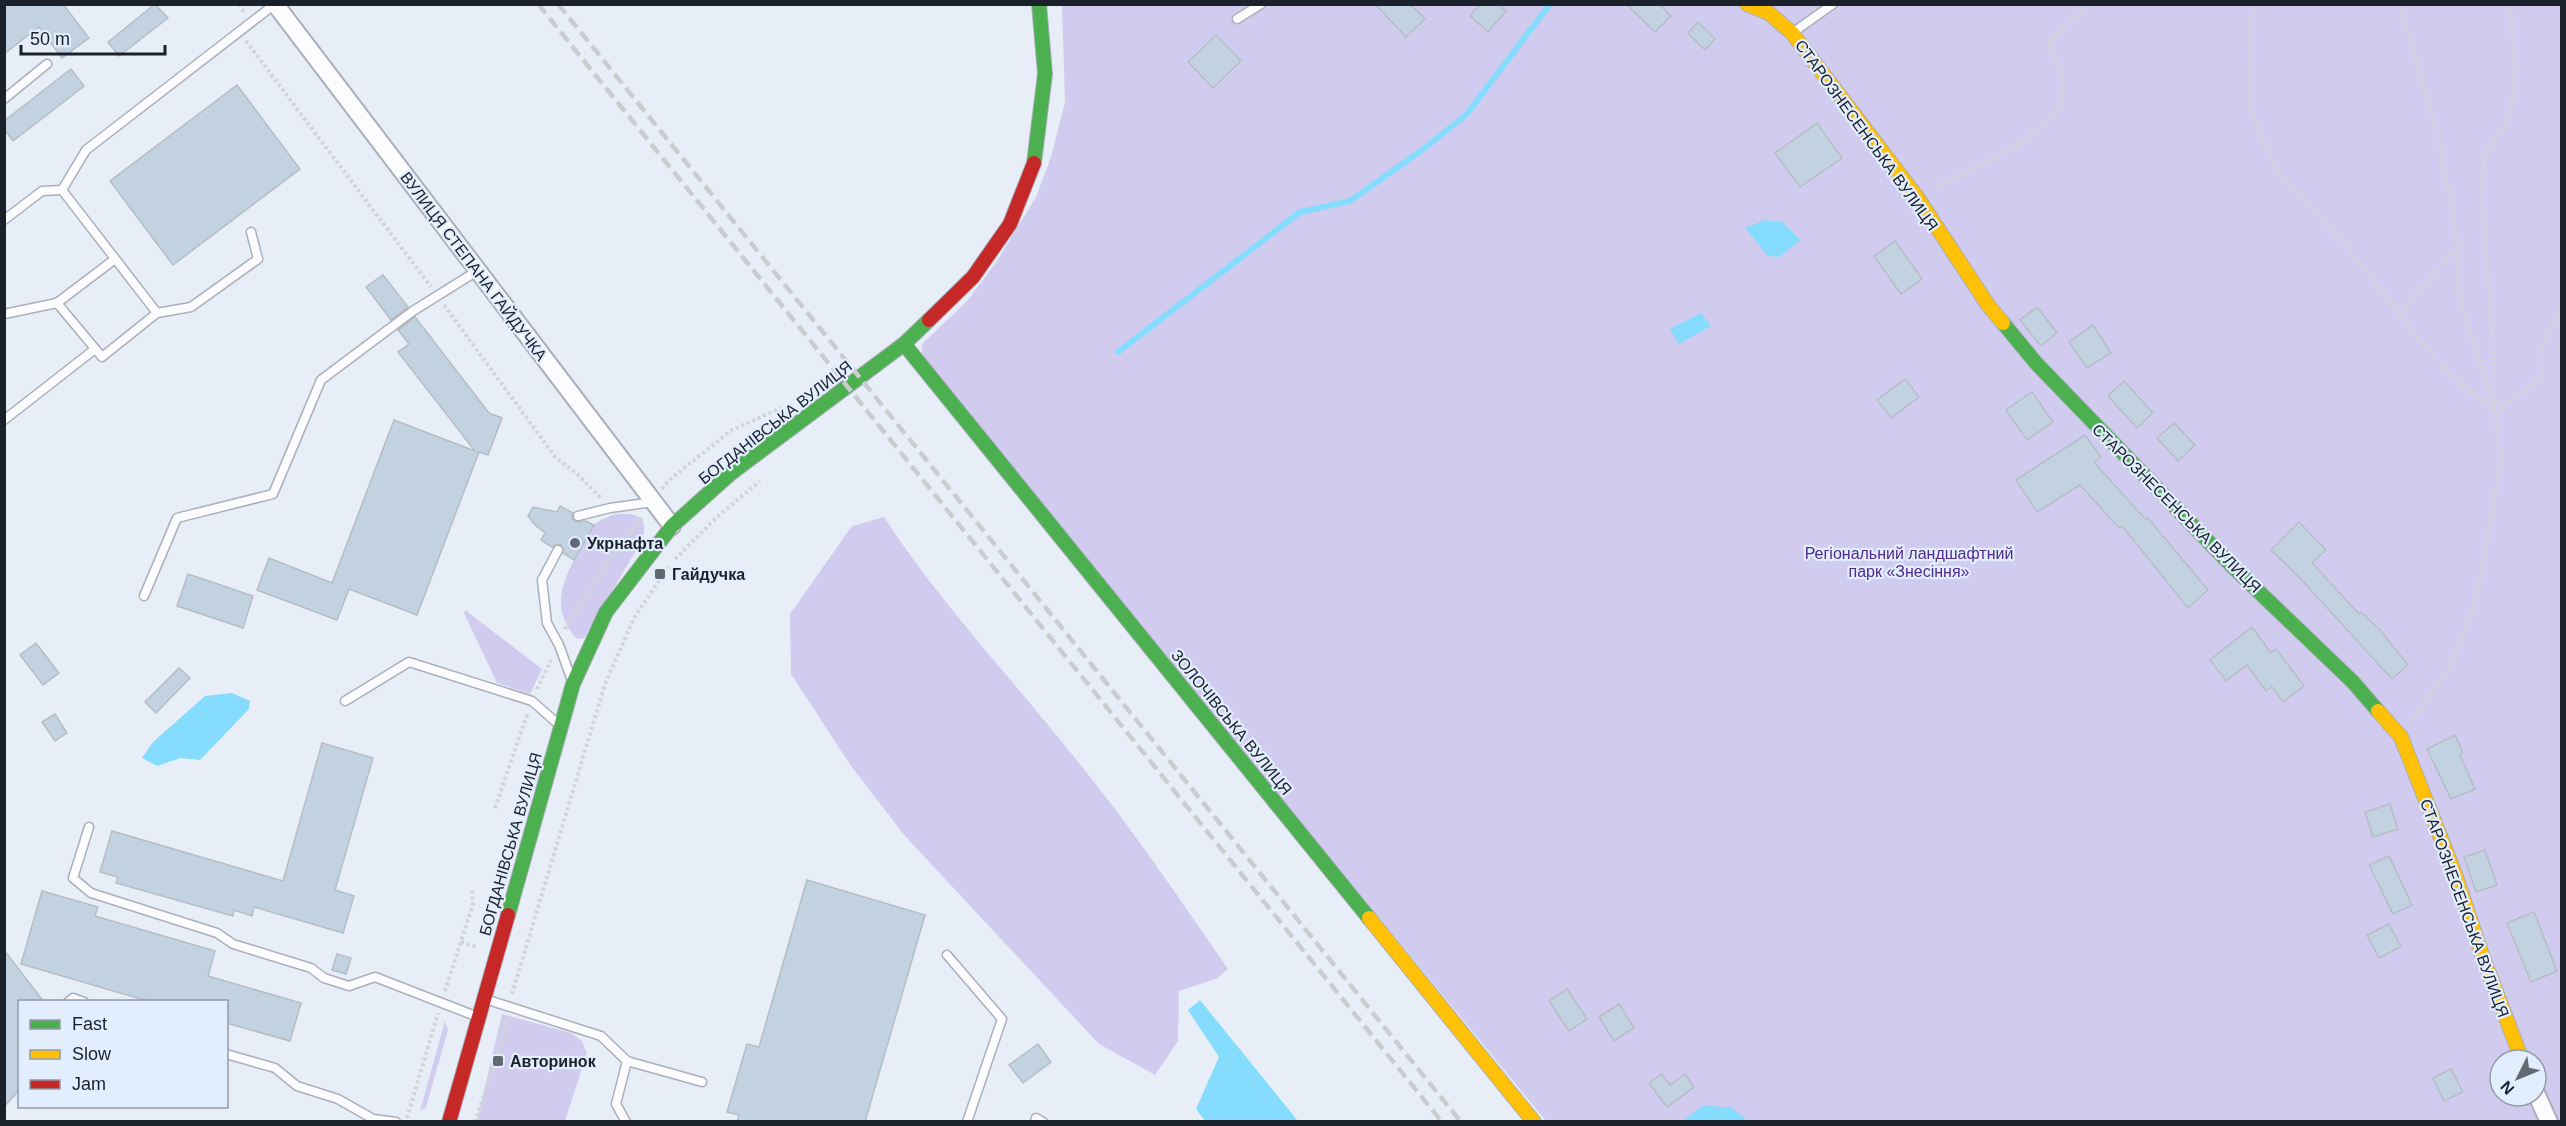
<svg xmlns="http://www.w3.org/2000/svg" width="2566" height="1126" font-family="Helvetica,sans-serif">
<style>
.green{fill:#d1ccef;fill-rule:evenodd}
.water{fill:#86dcfd}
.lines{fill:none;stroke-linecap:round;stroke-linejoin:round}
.stream{stroke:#86dcfd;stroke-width:6}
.building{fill:#c3d2e0;stroke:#b5bdc6;stroke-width:1.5}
.lane-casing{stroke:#aaafb9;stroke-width:11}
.street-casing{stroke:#aaafb9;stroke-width:20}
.fast-casing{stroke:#aaafb9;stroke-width:16}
.slow-casing{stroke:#aaafb9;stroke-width:16}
.jam-casing{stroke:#aaafb9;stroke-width:16}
.path{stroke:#d2d4d6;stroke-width:4;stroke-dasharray:3 3;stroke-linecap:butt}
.lane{stroke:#fcfcfe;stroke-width:8}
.street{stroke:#fcfcfe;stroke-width:16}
.fast{stroke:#4caf50;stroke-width:14}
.slow{stroke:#ffc107;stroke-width:14}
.jam{stroke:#c62828;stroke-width:14}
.rail{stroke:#cacccf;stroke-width:4.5;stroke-dasharray:12 6;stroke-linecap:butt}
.poi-dot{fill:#626973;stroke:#e2edfe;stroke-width:2}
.labels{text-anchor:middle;stroke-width:4.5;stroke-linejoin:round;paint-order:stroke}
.street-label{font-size:16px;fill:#1a212b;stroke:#e2edfe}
.poi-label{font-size:16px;font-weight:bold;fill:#1a212b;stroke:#e2edfe;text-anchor:start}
.park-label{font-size:16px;fill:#522c8d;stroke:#e2edfe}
</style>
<rect width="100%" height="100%" fill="#e8eef8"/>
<!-- green -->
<g class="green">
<path d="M1062,5H2561V1121H1546L923,363L922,344L967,301L997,261L1036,197L1051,157L1065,102ZM2500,1060H2536V1096H2500Z"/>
<path d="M615,514C636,514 648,513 643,539L584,638L577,639C548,608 564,577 582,545C585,539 589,530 594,525C599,520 608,517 615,514Z"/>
<path d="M884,517C938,600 1008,674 1070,752C1127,821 1177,895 1228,969L1216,979L1179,991L1178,1041L1155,1075L1099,1044L905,836L851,766L791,674L790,614L852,526Z"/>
<polygon points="465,610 542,669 530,694 497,683 464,613"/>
<polygon points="502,1014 571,1033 582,1041 587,1053 565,1121 477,1121"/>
<polygon points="445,1021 448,1030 426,1107 420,1111"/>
</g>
<!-- water -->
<g class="water">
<polygon points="1765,220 1782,222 1801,240 1779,257 1768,256 1745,228"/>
<polygon points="1701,313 1711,326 1679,344 1670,329"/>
<polygon points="232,693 250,701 249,709 200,760 181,758 157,766 142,758 153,742 205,696"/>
<polygon points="1200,1000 1298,1121 1205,1121 1196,1109 1219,1057 1188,1010"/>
<polygon points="1704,1105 1732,1108 1746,1119 1741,1122 1682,1121"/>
</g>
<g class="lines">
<!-- stream -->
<polyline class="stream" points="1118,352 1300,212 1350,201 1422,150 1466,115 1550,4"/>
</g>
<!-- building -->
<g class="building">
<polygon points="4,4 63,4 89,38 62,58 39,27 4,54"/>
<polygon points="155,4 168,18 119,56 108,42"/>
<polygon points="1375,4 1410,4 1425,19 1406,37"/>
<polygon points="1480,4 1498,4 1506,11 1488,32 1470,16"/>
<polygon points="1626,4 1659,4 1671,16 1655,32"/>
<polygon points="1698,22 1715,39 1705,50 1688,33"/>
<polygon points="1216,35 1241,61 1213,88 1188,62"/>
<polygon points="71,69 84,86 13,141 4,129 4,121"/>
<polygon points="237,85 300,169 173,265 110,181"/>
<polygon points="1817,123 1842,158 1800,187 1775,153"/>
<polygon points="1895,241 1922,279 1901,294 1874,256"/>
<polygon points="383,275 408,307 391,320 366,287"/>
<polygon points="2037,307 2057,333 2041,346 2020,320"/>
<polygon points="415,317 489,413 502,418 488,455 479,452 417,615 349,589 337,620 257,590 269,558 332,583 394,420 475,451 398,352 409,344 398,330"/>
<polygon points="2093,325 2111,353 2087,368 2069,342"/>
<polygon points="1905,379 1919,397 1891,418 1877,400"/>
<polygon points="2124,381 2153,413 2137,428 2108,396"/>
<polygon points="2032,392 2053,422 2027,440 2006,410"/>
<polygon points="2174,423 2195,445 2178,461 2157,438"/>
<polygon points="2085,435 2101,457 2094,462 2146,520 2148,518 2208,590 2188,608 2122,526 2119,528 2080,485 2037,512 2016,480"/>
<polygon points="560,506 573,513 572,518 576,522 586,521 594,525 574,560 563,553 561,545 557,544 552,547 541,540 545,533 534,524 528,516 533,507 557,512"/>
<polygon points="2299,522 2326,550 2312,563 2359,614 2361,612 2380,630 2408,665 2392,679 2298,576 2271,550"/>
<polygon points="188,574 253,596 243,628 177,606"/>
<polygon points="2252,627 2271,653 2276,649 2304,686 2283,702 2272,687 2266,691 2247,665 2226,681 2210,660"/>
<polygon points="36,643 59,673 43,685 20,655"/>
<polygon points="179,668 190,678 156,713 145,702"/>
<polygon points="55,714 67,733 55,741 42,722"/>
<polygon points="2455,735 2463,753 2460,755 2475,789 2451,799 2427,749"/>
<polygon points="322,743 373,758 335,890 354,896 343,933 254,907 252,916 234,910 233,916 116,883 118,877 100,872 112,831 283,881"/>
<polygon points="2390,804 2398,829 2373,837 2365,812"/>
<polygon points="2485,850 2497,885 2476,892 2464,857"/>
<polygon points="2389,856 2412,905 2393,914 2369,865"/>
<polygon points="807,880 925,915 865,1122 737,1122 739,1115 727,1112 747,1044 759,1047"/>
<polygon points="42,891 98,907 95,916 215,951 208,976 301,1003 290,1041 226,1023 226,1002 151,1002 21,964"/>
<polygon points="2534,912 2557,971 2531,982 2507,923"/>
<polygon points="2389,924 2401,947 2379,958 2367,935"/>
<polygon points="4,950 44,1002 20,1002 20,1089 4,1107"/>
<polygon points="337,954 351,958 346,974 332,970"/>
<polygon points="1567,989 1587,1019 1569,1031 1549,1001"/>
<polygon points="1619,1004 1634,1028 1614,1041 1599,1017"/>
<polygon points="1038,1044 1051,1062 1023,1083 1009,1065"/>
<polygon points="2451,1069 2463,1092 2444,1101 2433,1078"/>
<polygon points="1662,1074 1670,1085 1685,1074 1694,1087 1667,1107 1649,1083"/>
</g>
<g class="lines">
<defs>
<g id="lane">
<polyline points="1237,19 1261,4"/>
<polyline points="1795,31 1833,4"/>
<polyline points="4,99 47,64"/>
<polyline points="4,220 42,191 62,190"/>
<polyline points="115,259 57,303 102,357 157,313 62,190 86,150 275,4"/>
<polyline points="157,313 191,307 258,259 251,232"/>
<polyline points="4,314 57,303"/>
<polyline points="4,420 95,349"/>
<polyline points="578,516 610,508 653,502"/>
<polyline points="558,550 542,580 547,623 559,645 571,678"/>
<polyline points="144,596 177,518 273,494 321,380 413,311 477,271"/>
<polyline points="345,701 409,662 532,701 558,724"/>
<polyline points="89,827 73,878 91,893 217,933 233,944 311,968 324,978 349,986 375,977 478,1017"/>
<polyline points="947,955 1002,1019 967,1122"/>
<polyline points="485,999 601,1036 627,1061 616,1104 626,1122"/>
<polyline points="68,1002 73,998 84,1002"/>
<polyline points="226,1054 275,1068 297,1086 338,1099 373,1119 396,1122"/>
<polyline points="627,1061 702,1082"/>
<polyline points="1035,1122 1036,1118 1043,1122"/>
</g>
<g id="street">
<polyline points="275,4 672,526"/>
<polyline points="2536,1093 2549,1122"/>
</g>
<g id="fast">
<polyline points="1034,163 1045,74 1039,4"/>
<polyline points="2003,323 2036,363 2232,566 2353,682 2378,711"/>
<polyline points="904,344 1369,918"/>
<polyline points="508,915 573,684 606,612 672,526 730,474 904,344 929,320"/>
</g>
<g id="slow">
<polyline points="1747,4 1769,13 1792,33 1917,197 1988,305 2003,323"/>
<polyline points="2378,711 2401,737 2455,874 2482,955 2522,1060"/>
<polyline points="1369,918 1534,1122"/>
</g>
<g id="jam">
<polyline points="929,320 973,277 1010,224 1034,163"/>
<polyline points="449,1122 508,915"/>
</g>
</defs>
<!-- lane casing -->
<use href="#lane" class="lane-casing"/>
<!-- street casing -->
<use href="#street" class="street-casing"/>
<!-- fast casing -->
<use href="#fast" class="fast-casing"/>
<!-- slow casing -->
<use href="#slow" class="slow-casing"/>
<!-- jam casing -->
<use href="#jam" class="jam-casing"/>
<!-- path -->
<g class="path">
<polyline points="239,4 244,12"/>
<polyline points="2256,4 2249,21 2250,107 2277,171 2338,235 2429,352 2464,386 2494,411"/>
<polyline points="2400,4 2440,144 2443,171 2452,202 2457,247 2458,293 2495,412 2501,461 2476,600 2452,663 2413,719"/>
<polyline points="246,41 431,287"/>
<path d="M1936,187C1969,170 2059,133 2063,92C2065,75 2055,58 2048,43L2089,4"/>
<polyline points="444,305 556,458 576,473 601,498"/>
<polyline points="2399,315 2457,247"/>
<polyline points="2495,402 2492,327 2481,188 2485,153 2503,130 2512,104 2515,66 2510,4"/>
<polyline points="2495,412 2542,378 2542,346 2562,308"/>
<polyline points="662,489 669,480 732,430 781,408"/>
<polyline points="675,559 716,518 760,481"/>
<polyline points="565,629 609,560 643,517"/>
<polyline points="537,689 551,660"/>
<polyline points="495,808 528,712"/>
<polyline points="461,942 477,947"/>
<polyline points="445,991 473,904 472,888"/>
<polyline points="512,994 605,684 634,618 668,567"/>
<polyline points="407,1118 438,1013"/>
<polyline points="475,1122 501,1045 506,1019"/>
</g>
<!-- lane -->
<use href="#lane" class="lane"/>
<!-- street -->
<use href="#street" class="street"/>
<!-- fast -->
<use href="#fast" class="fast"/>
<!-- slow -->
<use href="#slow" class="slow"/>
<!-- jam -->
<use href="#jam" class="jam"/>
<!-- rail -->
<g class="rail">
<polyline points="538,4 1442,1122"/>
<polyline points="558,4 1461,1122"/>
</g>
</g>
<!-- markers -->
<g class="poi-dot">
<circle cx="575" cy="543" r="6"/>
<rect x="654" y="568" width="12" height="12" rx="3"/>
<rect x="492" y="1055" width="12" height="12" rx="3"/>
</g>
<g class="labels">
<!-- street labels -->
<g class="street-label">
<text transform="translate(1867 135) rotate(54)" y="6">СТАРОЗНЕСЕНСЬКА ВУЛИЦЯ</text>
<text transform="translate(474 266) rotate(53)" y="6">ВУЛИЦЯ СТЕПАНА ГАЙДУЧКА</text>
<text transform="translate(775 422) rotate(-38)" y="6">БОГДАНІВСЬКА ВУЛИЦЯ</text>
<text transform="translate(2177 508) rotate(45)" y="6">СТАРОЗНЕСЕНСЬКА ВУЛИЦЯ</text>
<text transform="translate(1232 722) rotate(51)" y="6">ЗОЛОЧІВСЬКА ВУЛИЦЯ</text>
<text transform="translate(510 844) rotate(-74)" y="6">БОГДАНІВСЬКА ВУЛИЦЯ</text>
<text transform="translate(2465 908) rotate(70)" y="6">СТАРОЗНЕСЕНСЬКА ВУЛИЦЯ</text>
</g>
<!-- poi labels -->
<g class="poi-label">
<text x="587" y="549">Укрнафта</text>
<text x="672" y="580">Гайдучка</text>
<text x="510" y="1067">Авторинок</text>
</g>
<!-- park labels -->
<g class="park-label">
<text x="1909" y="559">Регіональний ландшафтний<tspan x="1909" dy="18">парк «Знесіння»</tspan></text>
</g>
</g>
<!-- border -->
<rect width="2566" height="1126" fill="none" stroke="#1a212b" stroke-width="12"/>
<!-- legend -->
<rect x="18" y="1000" width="210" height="108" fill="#e2edfe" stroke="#929baa" stroke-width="1.5"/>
<rect x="30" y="1020" width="30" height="9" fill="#4caf50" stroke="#929baa" stroke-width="1.5"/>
<text x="72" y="1030" font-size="18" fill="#1a212b">Fast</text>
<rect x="30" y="1050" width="30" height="9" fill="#ffc107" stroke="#929baa" stroke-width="1.5"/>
<text x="72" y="1060" font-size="18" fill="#1a212b">Slow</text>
<rect x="30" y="1080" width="30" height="9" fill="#c62828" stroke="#929baa" stroke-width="1.5"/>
<text x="72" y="1090" font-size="18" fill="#1a212b">Jam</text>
<!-- north arrow -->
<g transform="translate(2518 1078) rotate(227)"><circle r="28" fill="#e2edfe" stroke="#929baa" stroke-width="1.5"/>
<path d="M0-4.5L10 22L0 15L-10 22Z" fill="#626973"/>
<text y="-9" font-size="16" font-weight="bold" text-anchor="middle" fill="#1a212b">N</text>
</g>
<!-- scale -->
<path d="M21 45v9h144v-9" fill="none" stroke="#1a212b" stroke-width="3"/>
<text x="30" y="45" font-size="18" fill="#1a212b" stroke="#e2edfe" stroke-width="4.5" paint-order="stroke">50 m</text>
</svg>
